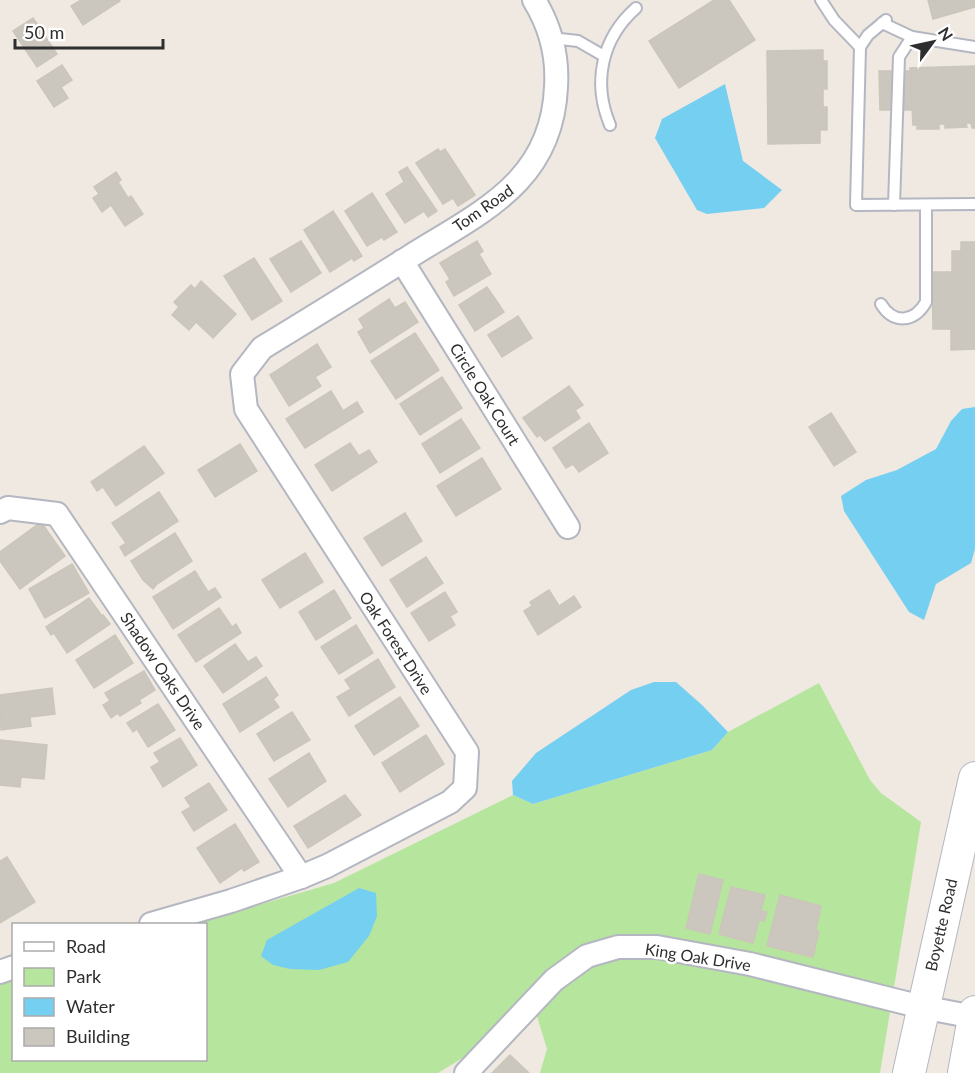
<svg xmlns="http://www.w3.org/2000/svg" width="975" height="1073" font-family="Lato,sans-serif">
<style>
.green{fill:#b6e59e}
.water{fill:#75cff0}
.building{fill:#cbc7bf;stroke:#cbc5ba;stroke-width:1.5}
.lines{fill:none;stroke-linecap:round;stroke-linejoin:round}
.lane-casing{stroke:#b4b7c1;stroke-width:14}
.street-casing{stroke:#b4b7c1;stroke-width:26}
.secondary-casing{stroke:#b4b7c1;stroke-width:34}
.lane{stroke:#fff;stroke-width:10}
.street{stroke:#fff;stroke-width:22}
.secondary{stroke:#fff;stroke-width:32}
.labels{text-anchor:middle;stroke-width:5;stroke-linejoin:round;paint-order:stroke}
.street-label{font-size:16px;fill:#2e2e2e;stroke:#fff}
</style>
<rect width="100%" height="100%" fill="#efe9e1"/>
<!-- green -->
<polygon class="green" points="819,683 870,780 881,793 921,822 880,1073 540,1073 547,1049 536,1013 438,1073 0,1073 0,981 13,977 14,1060 206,1060 206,924 193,924 334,883 513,795 533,804 712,750 728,732"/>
<!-- water -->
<g class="water">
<polygon points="725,84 743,161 782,190 764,208 707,214 697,210 655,138 662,119"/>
<polygon points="975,407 975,549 971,563 936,584 924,620 909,612 844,511 841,496 866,480 897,470 936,449 951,421 962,409"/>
<polygon points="654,682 676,682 702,705 728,732 712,750 533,804 513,795 512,781 536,753 631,690"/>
<polygon points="359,888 376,893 377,916 369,936 348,962 319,970 290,969 273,965 261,956 267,940"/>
</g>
<!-- building -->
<g class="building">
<polygon points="81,0 119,0 120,1 83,25 71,6"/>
<polygon points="714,0 729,0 755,40 679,88 649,41"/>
<polygon points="928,0 975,0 975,7 933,19"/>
<polygon points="33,18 57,54 37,67 13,31"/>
<polygon points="823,50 823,61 827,61 827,89 823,89 823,107 827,107 827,130 820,130 820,143 768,144 767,51"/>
<polygon points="62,65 72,80 61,87 68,98 54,107 37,81"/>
<polygon points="975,66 975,128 972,128 971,123 966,123 967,127 945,128 945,124 939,124 939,129 917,129 917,125 913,125 910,68"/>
<polygon points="879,71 911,71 912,110 880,110"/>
<polygon points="438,149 440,152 445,149 475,195 458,206 453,198 443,204 416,163"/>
<polygon points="407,167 437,211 428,217 424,211 405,223 386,194 404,182 399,172"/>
<polygon points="116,172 121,180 118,182 128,198 131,196 143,214 125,226 111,205 102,212 93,198 99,194 94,187"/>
<polygon points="372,193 397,232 384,240 382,237 367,246 345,211"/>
<polygon points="333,211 362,256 354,261 352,258 330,272 304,230"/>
<polygon points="301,241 321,273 291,292 270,259"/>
<polygon points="477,241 483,251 479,254 491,274 454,296 446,282 450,279 440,263"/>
<polygon points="961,242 975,242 975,349 951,350 951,329 933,329 932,272 952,272 952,251 961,251"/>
<polygon points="254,258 282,301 252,320 224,276"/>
<polygon points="201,281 236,314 213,338 196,322 189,330 172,315 179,307 174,302 191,285 195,289"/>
<polygon points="487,287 504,312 475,331 459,305"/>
<polygon points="389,299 395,308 405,302 418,322 370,353 358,332 364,328 359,319"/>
<polygon points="518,316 532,338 502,357 488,335"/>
<polygon points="415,333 439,370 396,399 371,361"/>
<polygon points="317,344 331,367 315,377 321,386 289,406 270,375"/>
<polygon points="442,377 462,408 420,435 400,404"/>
<polygon points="569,386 583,405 575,410 580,418 545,441 540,435 537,437 523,418"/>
<polygon points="331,391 343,411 357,402 363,412 305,448 286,419"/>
<polygon points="831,413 856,452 834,466 809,427"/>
<polygon points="461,419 480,448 440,473 422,444"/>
<polygon points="589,423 608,453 579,472 573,464 566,468 553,448"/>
<polygon points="350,443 359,456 369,450 377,462 332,491 315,465"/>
<polygon points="240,444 257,471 215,497 198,470"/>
<polygon points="144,446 164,473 116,506 103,487 97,491 91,482"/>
<polygon points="482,458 501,489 456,516 437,486"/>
<polygon points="159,492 178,521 125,556 120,547 126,543 112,523"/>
<polygon points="405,513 422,541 382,566 364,538"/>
<polygon points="41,522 65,556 20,589 0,561 0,552"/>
<polygon points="175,533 192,561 157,584 153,589 143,580 131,561"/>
<polygon points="305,553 323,582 280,608 262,580"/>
<polygon points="426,557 443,583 407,607 390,580"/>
<polygon points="72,564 89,593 45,618 29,589"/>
<polygon points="195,571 208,592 215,588 221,597 173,629 153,597"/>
<polygon points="334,590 351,618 316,640 299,612"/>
<polygon points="549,590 559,606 574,596 581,607 538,635 524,611 532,606 530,602"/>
<polygon points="445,592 457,612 450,616 455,625 429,641 411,613"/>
<polygon points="89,598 102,616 103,615 110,624 67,653 54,633 51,635 46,627"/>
<polygon points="219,608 232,627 236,624 241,633 196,662 178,635"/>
<polygon points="356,625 373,653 339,674 321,647"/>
<polygon points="115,635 133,663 94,688 76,660"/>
<polygon points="235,644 248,662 256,657 262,666 223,693 204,666"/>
<polygon points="378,659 395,687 349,716 337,697 351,689 345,680"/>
<polygon points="144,671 155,690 139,700 141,703 120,716 118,713 111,718 103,705 110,701 105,693"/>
<polygon points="266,677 278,695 273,699 279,707 240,732 223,704"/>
<polygon points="52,688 55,714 30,717 31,726 1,730 0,695"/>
<polygon points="400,697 419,726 374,755 355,726"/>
<polygon points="158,704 175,730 148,747 137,729 133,732 127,723"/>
<polygon points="292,712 310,740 274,761 257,734"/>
<polygon points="426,735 444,764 400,792 382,763"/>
<polygon points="180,738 197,765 163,787 151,767 160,762 154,753"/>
<polygon points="0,740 47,745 44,779 21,777 20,787 0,785"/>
<polygon points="309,753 326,781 288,807 269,779"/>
<polygon points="209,783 227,810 194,831 182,812 191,807 185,798"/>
<polygon points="345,795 361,815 308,848 294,826"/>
<polygon points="235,824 259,862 244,871 242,868 220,883 197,848"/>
<polygon points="7,857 35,902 0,923 0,861"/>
<polygon points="699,874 723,880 710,934 686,928"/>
<polygon points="731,887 765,895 761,911 767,912 764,921 759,920 753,943 719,934"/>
<polygon points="780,895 821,906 816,930 819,931 813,957 767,946"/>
<polygon points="510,1055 529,1073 492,1073"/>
</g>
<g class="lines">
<defs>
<g id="lane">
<polyline points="821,0 834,20 860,47"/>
<polyline points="886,20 868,35 860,47 856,205 975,204"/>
<polyline points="882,23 912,37 975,47"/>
<polyline points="551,38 578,41 604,56"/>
<path d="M610,125C592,82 602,38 636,8"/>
<polyline points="894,205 899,57 912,37"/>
<path d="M881,304C893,324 914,323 926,302V205"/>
</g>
<g id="street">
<polyline points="402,261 568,527"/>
<polyline points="0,512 8,508 57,514 301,877"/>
<path d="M151,924L231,901L301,877L327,866L450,802L465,788L467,752L246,409L242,374L262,348C310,319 358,289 406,259C478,213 552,184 556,87C558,56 550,26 534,0"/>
<polyline points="0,972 14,967"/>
<polyline points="466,1073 554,980 587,956 618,947 657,947 750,964 922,1007 974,1017"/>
</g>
<g id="secondary">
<polyline points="909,1073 975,778"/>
<polyline points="964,1073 975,1012"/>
</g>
</defs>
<!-- lane casing -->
<use href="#lane" class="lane-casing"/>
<!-- street casing -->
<use href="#street" class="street-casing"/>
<!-- secondary casing -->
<use href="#secondary" class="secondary-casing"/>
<!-- lane -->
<use href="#lane" class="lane"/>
<!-- street -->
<use href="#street" class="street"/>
<!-- secondary -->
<use href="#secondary" class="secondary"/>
</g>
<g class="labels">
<!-- street labels -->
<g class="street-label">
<text transform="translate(483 208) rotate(-35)" y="6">Tom Road</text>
<text transform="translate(485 394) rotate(58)" y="6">Circle Oak Court</text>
<text transform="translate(396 643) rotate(57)" y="6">Oak Forest Drive</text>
<text transform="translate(163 671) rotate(56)" y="6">Shadow Oaks Drive</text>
<text transform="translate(941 925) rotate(-77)" y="6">Boyette Road</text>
<text transform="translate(698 957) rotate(9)" y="6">King Oak Drive</text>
</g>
</g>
<!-- legend -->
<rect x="12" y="923" width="195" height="138" fill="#ffffff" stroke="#ababab" stroke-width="1.5"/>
<rect x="24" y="942" width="30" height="9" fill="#ffffff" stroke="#ababab" stroke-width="1.5"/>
<text x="66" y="953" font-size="18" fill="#2e2e2e">Road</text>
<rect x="24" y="968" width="30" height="18" fill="#b6e59e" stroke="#ababab" stroke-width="1.5"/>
<text x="66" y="983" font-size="18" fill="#2e2e2e">Park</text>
<rect x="24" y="998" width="30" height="18" fill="#75cff0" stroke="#ababab" stroke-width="1.5"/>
<text x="66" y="1013" font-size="18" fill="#2e2e2e">Water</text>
<rect x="24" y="1028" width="30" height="18" fill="#cbc7bf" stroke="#ababab" stroke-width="1.5"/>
<text x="66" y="1043" font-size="18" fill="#2e2e2e">Building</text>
<!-- north arrow -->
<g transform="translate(933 42) rotate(57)" stroke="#ffffff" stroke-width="4.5" paint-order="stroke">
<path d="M0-4.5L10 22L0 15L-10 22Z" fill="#2e2e2e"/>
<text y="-9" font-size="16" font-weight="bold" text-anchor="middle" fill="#2e2e2e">N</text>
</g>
<!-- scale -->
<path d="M15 39v9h148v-9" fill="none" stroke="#2e2e2e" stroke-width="3"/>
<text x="24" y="39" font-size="18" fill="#2e2e2e" stroke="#ffffff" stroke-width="4.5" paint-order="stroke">50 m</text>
</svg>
